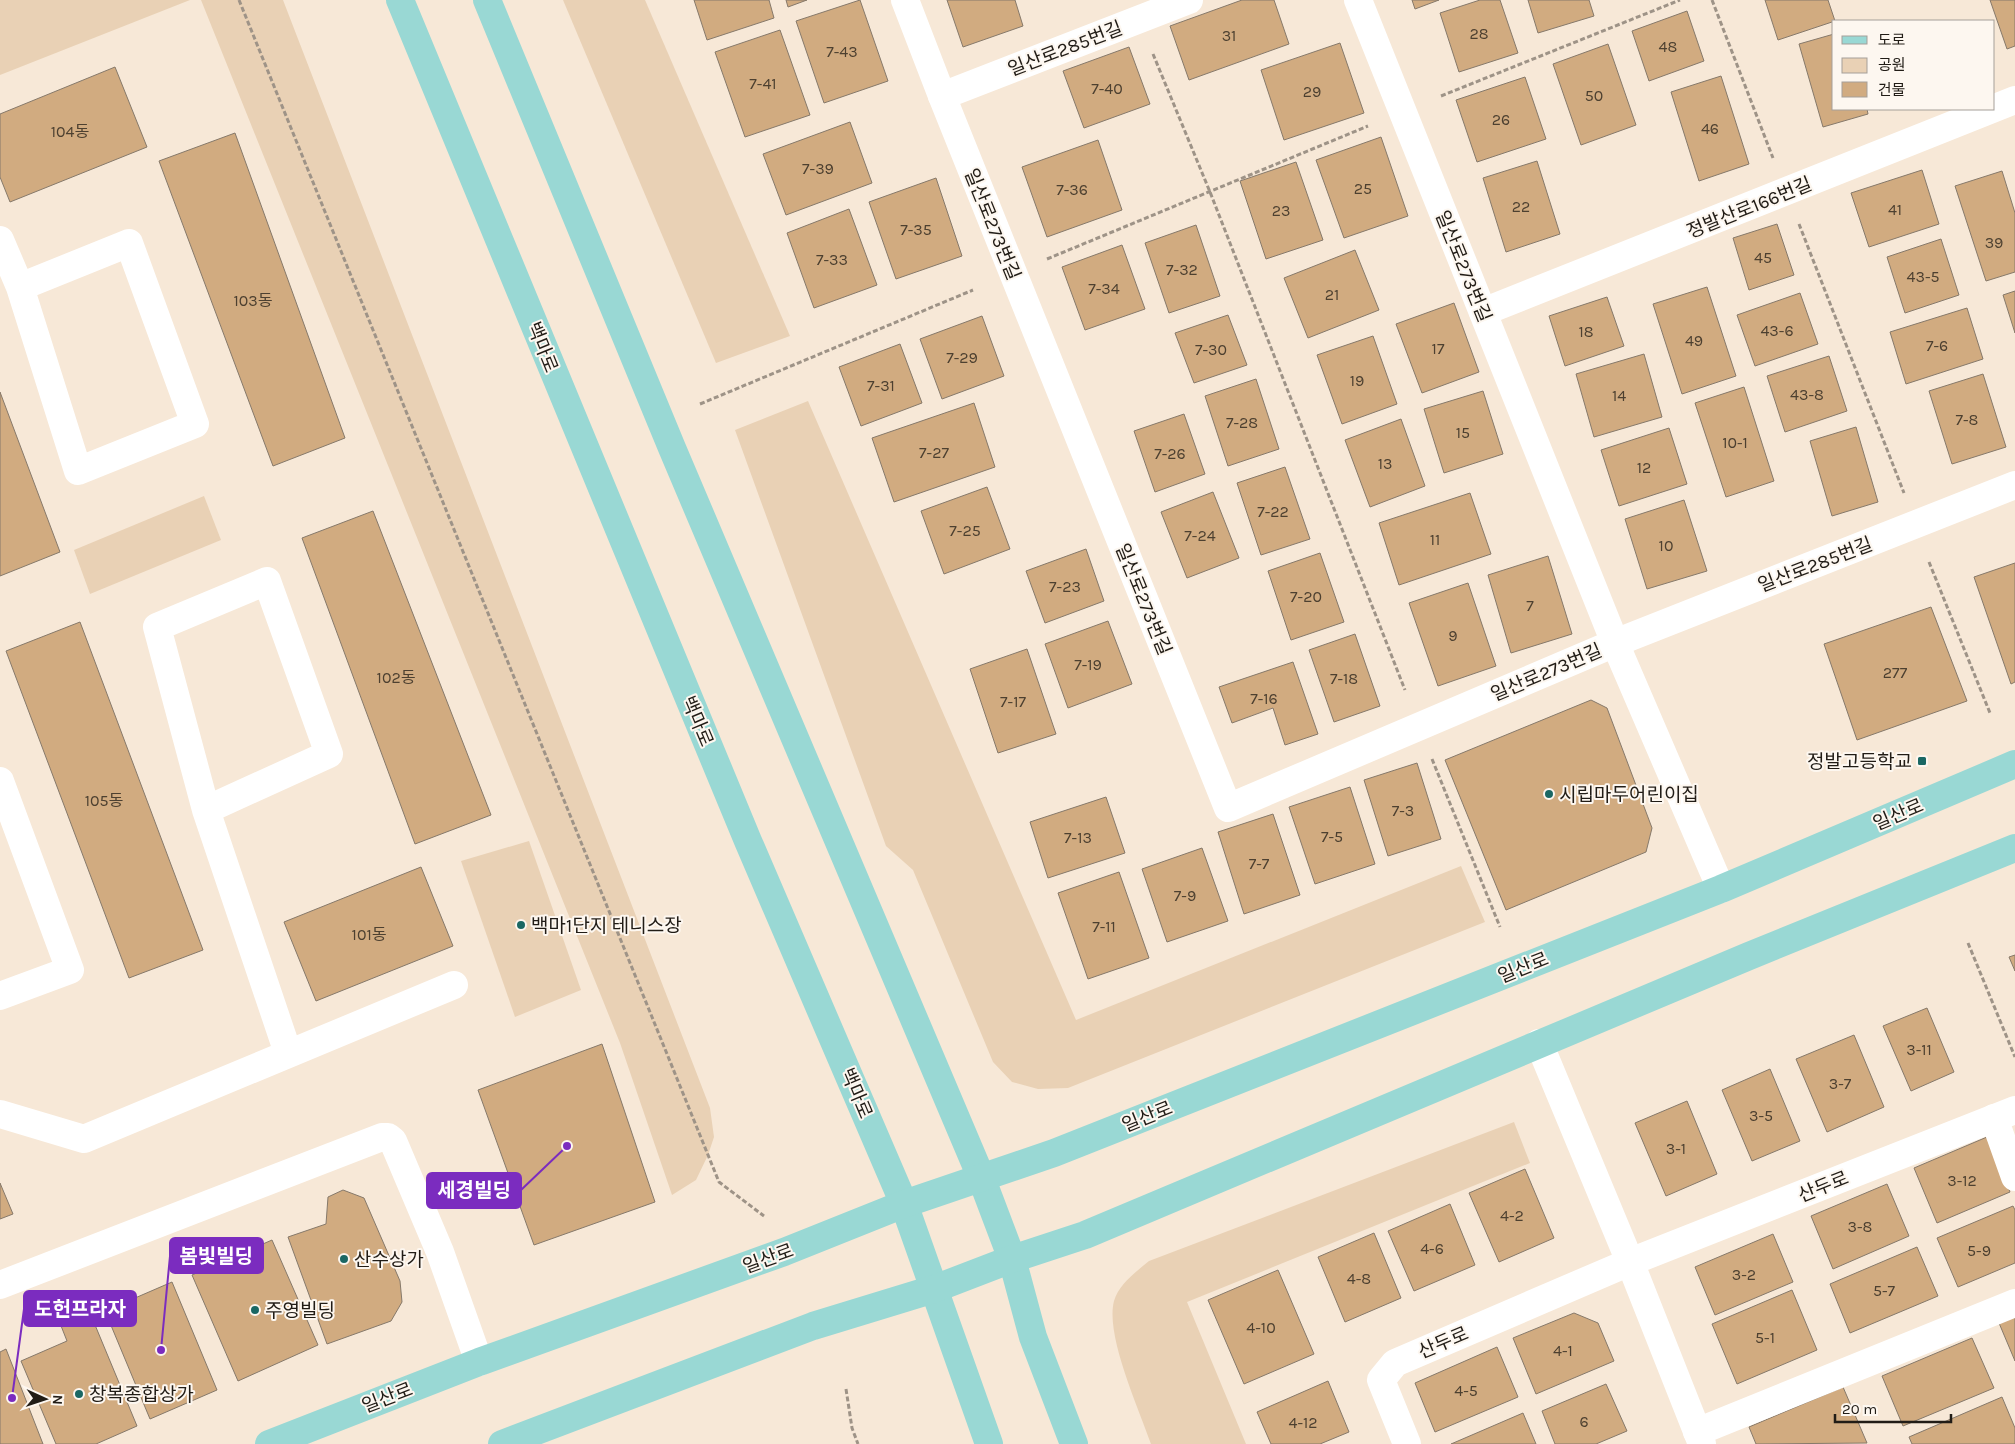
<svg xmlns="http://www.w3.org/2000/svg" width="2015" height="1444" font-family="Karla,'Noto Sans KR',sans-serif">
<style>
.green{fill:#e9d1b5}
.building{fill:#d1ab80;stroke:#86796a}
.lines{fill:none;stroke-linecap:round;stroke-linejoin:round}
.path{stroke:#9e9387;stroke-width:3;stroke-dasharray:5 2.5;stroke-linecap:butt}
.minor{stroke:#fff;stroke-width:28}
.major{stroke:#99d8d4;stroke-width:28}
.poi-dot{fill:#1a6763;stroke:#fdf7f0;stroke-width:2}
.labels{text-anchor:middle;stroke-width:4;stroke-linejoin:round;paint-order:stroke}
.number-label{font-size:16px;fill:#4d4030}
.street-label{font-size:19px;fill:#211c16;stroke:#fdf7f0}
.poi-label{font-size:19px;fill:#211c16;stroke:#fdf7f0;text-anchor:start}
.leader{fill:none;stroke:#7b2cbf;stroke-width:2}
.callout-dot{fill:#7b2cbf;stroke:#fdf7f0;stroke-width:2}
.callout{fill:#7b2cbf;stroke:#7b2cbf;stroke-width:2}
.callout-label{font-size:20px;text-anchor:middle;font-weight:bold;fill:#fff}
</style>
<rect width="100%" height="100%" fill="#f7e8d7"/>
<!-- green -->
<g class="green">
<polygon points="0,0 190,0 0,75"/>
<polygon points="201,0 283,0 710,1108 714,1137 708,1155 696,1180 672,1195 620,1043"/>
<polygon points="563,0 645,0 790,336 716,363"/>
<polygon points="808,401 1076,1020 1461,866 1485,922 1068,1088 1038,1089 1012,1082 993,1062 913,870 886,846 735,430"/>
<polygon points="204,496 221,540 90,594 74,550"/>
<polygon points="529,841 581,990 515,1017 461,861"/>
<path d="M1514,1122L1530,1163L1187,1302L1246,1444H1151C1139,1409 1105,1335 1114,1301C1119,1284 1136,1272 1149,1261Z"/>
</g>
<!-- building -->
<g class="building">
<polygon points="694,0 769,0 774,18 707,40"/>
<polygon points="786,0 807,0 788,7"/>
<polygon points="860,0 888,81 824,103 796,21"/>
<polygon points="947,0 1015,0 1023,26 963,47"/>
<polygon points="1242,0 1274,0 1289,44 1189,80 1170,26"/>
<polygon points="1412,0 1439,0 1415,9"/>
<polygon points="1480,0 1500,0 1518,53 1459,72 1440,13"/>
<polygon points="1528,0 1589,0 1594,16 1538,33"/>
<polygon points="1765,0 1828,0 1835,21 1778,40"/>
<polygon points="1990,0 2015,0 2015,46 2007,49"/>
<polygon points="1687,11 1704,61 1649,81 1632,31"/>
<polygon points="780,30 810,115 745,137 715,52"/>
<polygon points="1834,34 1834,109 1867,109 1868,114 1823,127 1799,44"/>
<polygon points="1340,43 1364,113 1284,140 1261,70"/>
<polygon points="1608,44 1636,125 1581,145 1553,64"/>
<polygon points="1129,47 1150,104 1084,128 1063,71"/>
<polygon points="115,67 147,147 10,202 0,177 0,114"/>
<polygon points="1721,76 1749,164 1699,181 1671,92"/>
<polygon points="1525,77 1546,139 1477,162 1456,100"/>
<polygon points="850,122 872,183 786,215 763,154"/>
<polygon points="235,133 345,438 273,466 159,161"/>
<polygon points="1381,137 1408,216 1344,238 1316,160"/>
<polygon points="1098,140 1122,210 1047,237 1022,167"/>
<polygon points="1537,161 1560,234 1506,252 1483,178"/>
<polygon points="1296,162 1323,240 1266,259 1240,181"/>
<polygon points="1922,170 1939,224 1869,247 1851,193"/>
<polygon points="2002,171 2015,213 2015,272 1986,281 1955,186"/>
<polygon points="936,178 962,256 896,279 869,202"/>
<polygon points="849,209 877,285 814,308 787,233"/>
<polygon points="1777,224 1794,275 1749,290 1733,238"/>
<polygon points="1196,225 1220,296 1169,313 1145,243"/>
<polygon points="1941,239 1959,295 1905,313 1887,257"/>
<polygon points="1122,245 1145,309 1085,330 1062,267"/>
<polygon points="1355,250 1379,310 1308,338 1284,278"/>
<polygon points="1707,287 1736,376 1682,394 1653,304"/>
<polygon points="2015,291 2015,333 2003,295"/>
<polygon points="1800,293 1818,344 1755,366 1737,315"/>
<polygon points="1607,297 1624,346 1565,366 1549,316"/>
<polygon points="1454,303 1479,372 1422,393 1396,324"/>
<polygon points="1967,308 1983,359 1906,384 1890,332"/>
<polygon points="1228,315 1247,365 1194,383 1175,333"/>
<polygon points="982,316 1004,376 942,399 920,339"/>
<polygon points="1373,336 1397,404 1342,424 1317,355"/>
<polygon points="900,344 922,403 861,426 839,367"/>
<polygon points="1644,354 1662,417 1594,437 1576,374"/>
<polygon points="1829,356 1847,411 1785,432 1767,376"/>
<polygon points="1983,374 2006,447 1952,464 1929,391"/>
<polygon points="1256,379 1279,449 1228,466 1205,396"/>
<polygon points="1744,387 1774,481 1726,497 1695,403"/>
<polygon points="1483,391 1503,454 1444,473 1424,409"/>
<polygon points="0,392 60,552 0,576"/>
<polygon points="974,403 995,467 894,502 872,438"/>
<polygon points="1184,414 1205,474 1155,492 1134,431"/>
<polygon points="1401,419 1425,486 1370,507 1345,440"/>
<polygon points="1856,427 1878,502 1832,516 1810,441"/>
<polygon points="1669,428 1687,484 1619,506 1601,450"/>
<polygon points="1285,467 1310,539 1261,555 1237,483"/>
<polygon points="987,487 1010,549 944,574 921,511"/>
<polygon points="1213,492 1239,558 1187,578 1161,512"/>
<polygon points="1470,493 1491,554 1399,585 1379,523"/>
<polygon points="1684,500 1707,571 1647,589 1625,519"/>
<polygon points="373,511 491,815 415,844 302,538"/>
<polygon points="1086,549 1104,601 1045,623 1026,571"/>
<polygon points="1320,553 1344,622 1291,640 1268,571"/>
<polygon points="1548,556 1572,634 1511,653 1488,575"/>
<polygon points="2015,563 2015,682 2011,684 1974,577"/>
<polygon points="1468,583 1496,666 1438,686 1409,603"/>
<polygon points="1931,607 1967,701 1857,740 1824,644"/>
<polygon points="1108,621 1132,684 1068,708 1045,644"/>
<polygon points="80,622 203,950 129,978 6,651"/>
<polygon points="1355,634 1380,706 1334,722 1309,650"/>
<polygon points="1027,649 1056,734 998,753 970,669"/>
<polygon points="1293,662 1318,734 1285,745 1273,708 1232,723 1219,687"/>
<polygon points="1591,700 1607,708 1652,828 1646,852 1506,910 1445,760"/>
<polygon points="1417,763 1441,839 1388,856 1364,780"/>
<polygon points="1350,787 1375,864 1315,884 1289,807"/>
<polygon points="1106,797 1125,853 1048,878 1030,822"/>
<polygon points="1273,814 1300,895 1244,914 1218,832"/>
<polygon points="1202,848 1228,921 1167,942 1142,869"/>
<polygon points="421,867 453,946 316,1001 284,922"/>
<polygon points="1119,872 1149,958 1088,979 1058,893"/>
<polygon points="2015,955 2015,971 2009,957"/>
<polygon points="1927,1008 1954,1072 1911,1091 1883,1026"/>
<polygon points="1854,1035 1884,1107 1827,1132 1796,1059"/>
<polygon points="602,1044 655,1202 534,1245 478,1090"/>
<polygon points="1770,1069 1800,1141 1752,1161 1722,1090"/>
<polygon points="1687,1101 1717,1174 1666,1196 1635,1123"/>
<polygon points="1987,1137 2010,1192 1937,1223 1914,1168"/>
<polygon points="1525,1169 1554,1238 1499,1262 1469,1193"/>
<polygon points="0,1183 13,1214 0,1219"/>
<polygon points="1887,1184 1909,1236 1833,1269 1811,1216"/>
<polygon points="343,1190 364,1198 400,1281 402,1302 391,1321 327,1344 288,1237 326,1224 328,1197"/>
<polygon points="1450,1204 1475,1265 1414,1291 1388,1231"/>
<polygon points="2013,1206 2015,1210 2015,1263 1958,1287 1937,1238"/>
<polygon points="1374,1233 1401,1298 1345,1322 1318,1257"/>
<polygon points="1773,1234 1793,1282 1715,1315 1695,1267"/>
<polygon points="272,1240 318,1345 238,1381 192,1275"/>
<polygon points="1917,1247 1938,1296 1850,1333 1830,1284"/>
<polygon points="1278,1270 1314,1354 1244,1384 1208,1300"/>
<polygon points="172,1282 217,1390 150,1419 105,1311"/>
<polygon points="1792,1290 1817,1350 1737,1384 1712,1324"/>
<polygon points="83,1296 137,1426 96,1444 56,1444 21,1361 67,1341 54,1308"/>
<polygon points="1574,1313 1598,1323 1614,1361 1536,1394 1513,1338"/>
<polygon points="2015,1316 2015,1361 1999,1323"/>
<polygon points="1972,1338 1994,1388 1903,1426 1882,1376"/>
<polygon points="1497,1347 1518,1397 1435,1432 1415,1383"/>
<polygon points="6,1349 43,1444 0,1444 0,1352"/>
<polygon points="1328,1381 1349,1432 1320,1444 1271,1444 1257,1412"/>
<polygon points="1606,1384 1627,1431 1596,1444 1555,1444 1542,1411"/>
<polygon points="1843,1387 1867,1443 1756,1444 1749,1427"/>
<polygon points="2002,1397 2015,1428 2015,1444 1912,1444 1909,1437"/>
<polygon points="1523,1413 1536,1444 1451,1444"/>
</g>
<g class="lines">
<!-- path -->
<g class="path">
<polyline points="239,0 719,1182 764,1216"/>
<polyline points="1712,0 1773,158"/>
<polyline points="1153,54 1210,192 1405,690"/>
<polyline points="1441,96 1680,0"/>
<polyline points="1799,224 1904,493"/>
<polyline points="1047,259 1368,126"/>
<polyline points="700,404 973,290"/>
<polyline points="1929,562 1990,713"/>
<polyline points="1432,759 1500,927"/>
<polyline points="1968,943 2015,1057"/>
<polyline points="846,1389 852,1428 858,1444"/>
</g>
<!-- minor -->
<g class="minor">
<polyline points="905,0 942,96 1228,808 1615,643 2015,485"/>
<polyline points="1358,0 1615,643 1721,889"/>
<polyline points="942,96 1189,0"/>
<polyline points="0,240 20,287 78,471 195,424 129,243 20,287"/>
<polyline points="1483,312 2015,100"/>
<polyline points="0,781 70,970 0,996"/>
<polyline points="206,810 329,754 267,581 157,627 206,810 288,1053"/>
<polyline points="1539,1043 1630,1262 1702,1444"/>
<polyline points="0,1114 84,1139 454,985"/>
<polyline points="1994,1118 2015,1177"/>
<polyline points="0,1285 382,1137 388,1137 393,1141 440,1252 479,1362"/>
<polyline points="1697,1432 2015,1303"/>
<polyline points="1407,1444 1381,1380 1395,1363 1630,1262 2015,1110"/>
</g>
<!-- major -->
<g class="major">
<polyline points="400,0 748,841 904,1204 989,1444"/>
<polyline points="487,0 672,448 981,1177 1012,1259 1033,1337 1074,1444"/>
<polyline points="269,1444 479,1362 784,1252 904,1204 1054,1153 1721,889 2015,764"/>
<polyline points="502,1444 813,1326 934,1289 1012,1259 1085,1235 1749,956 2015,848"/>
</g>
</g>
<!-- markers -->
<g class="poi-dot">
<rect x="1917" y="756" width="10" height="10" rx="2.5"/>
<circle cx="1549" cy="794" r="5"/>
<circle cx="521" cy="925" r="5"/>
<circle cx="344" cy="1259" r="5"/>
<circle cx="255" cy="1310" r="5"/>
<circle cx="79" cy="1394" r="5"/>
</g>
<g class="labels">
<!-- number labels -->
<g class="number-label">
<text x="1479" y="39">28</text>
<text x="1229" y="41">31</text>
<text x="1668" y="52">48</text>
<text x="842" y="57">7-43</text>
<text x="763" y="89">7-41</text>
<text x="1107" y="94">7-40</text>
<text x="1312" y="97">29</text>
<text x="1594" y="101">50</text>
<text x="1501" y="125">26</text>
<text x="1710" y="134">46</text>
<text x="70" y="137">104동</text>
<text x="818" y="174">7-39</text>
<text x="1363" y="194">25</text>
<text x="1072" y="195">7-36</text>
<text x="1521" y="212">22</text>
<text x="1895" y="215">41</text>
<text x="1281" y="216">23</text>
<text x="916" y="235">7-35</text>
<text x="1994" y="248">39</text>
<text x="1763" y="263">45</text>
<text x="832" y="265">7-33</text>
<text x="1182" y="275">7-32</text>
<text x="1923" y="282">43-5</text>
<text x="1104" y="294">7-34</text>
<text x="1332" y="300">21</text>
<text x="253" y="306">103동</text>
<text x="1777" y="336">43-6</text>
<text x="1586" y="337">18</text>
<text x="1694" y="346">49</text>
<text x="1937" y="351">7-6</text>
<text x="1438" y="354">17</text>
<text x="1211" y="355">7-30</text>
<text x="962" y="363">7-29</text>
<text x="1357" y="386">19</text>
<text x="881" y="391">7-31</text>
<text x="1807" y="400">43-8</text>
<text x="1619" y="401">14</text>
<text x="1967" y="425">7-8</text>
<text x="1242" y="428">7-28</text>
<text x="1463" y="438">15</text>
<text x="1735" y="448">10-1</text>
<text x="934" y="458">7-27</text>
<text x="1170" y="459">7-26</text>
<text x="1385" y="469">13</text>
<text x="1644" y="473">12</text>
<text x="1273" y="517">7-22</text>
<text x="965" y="536">7-25</text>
<text x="1200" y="541">7-24</text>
<text x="1435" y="545">11</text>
<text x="1666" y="551">10</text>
<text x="1065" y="592">7-23</text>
<text x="1306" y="602">7-20</text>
<text x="1530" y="611">7</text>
<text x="1453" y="641">9</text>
<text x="1088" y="670">7-19</text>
<text x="1895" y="678">277</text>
<text x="396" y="683">102동</text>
<text x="1344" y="684">7-18</text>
<text x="1264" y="704">7-16</text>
<text x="1013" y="707">7-17</text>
<text x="104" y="806">105동</text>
<text x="1403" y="816">7-3</text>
<text x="1332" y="842">7-5</text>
<text x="1078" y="843">7-13</text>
<text x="1259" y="869">7-7</text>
<text x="1185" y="901">7-9</text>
<text x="1104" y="932">7-11</text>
<text x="369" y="940">101동</text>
<text x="1919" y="1055">3-11</text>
<text x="1840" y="1089">3-7</text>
<text x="1761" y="1121">3-5</text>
<text x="1676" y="1154">3-1</text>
<text x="1962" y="1186">3-12</text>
<text x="1512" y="1221">4-2</text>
<text x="1860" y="1232">3-8</text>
<text x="1432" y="1254">4-6</text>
<text x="1979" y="1256">5-9</text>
<text x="1744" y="1280">3-2</text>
<text x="1359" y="1284">4-8</text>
<text x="1884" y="1296">5-7</text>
<text x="1261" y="1333">4-10</text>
<text x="1765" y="1343">5-1</text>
<text x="1563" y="1356">4-1</text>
<text x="1466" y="1396">4-5</text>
<text x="1584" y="1427">6</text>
<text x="1303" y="1428">4-12</text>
</g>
<!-- street labels -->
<g class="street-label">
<text transform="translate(1065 48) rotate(-21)" y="7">일산로285번길</text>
<text transform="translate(1749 207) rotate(-22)" y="7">정발산로166번길</text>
<text transform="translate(993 224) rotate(68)" y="7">일산로273번길</text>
<text transform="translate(1464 266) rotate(68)" y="7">일산로273번길</text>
<text transform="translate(543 347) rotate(68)" y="7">백마로</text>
<text transform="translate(1815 564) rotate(-21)" y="7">일산로285번길</text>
<text transform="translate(1144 599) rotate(68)" y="7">일산로273번길</text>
<text transform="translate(1546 672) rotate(-23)" y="7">일산로273번길</text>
<text transform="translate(698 721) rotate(67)" y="7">백마로</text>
<text transform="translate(1898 814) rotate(-23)" y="7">일산로</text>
<text transform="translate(1523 967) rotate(-22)" y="7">일산로</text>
<text transform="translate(857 1093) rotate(67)" y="7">백마로</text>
<text transform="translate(1147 1116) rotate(-22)" y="7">일산로</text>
<text transform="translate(1823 1186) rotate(-22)" y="7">산두로</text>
<text transform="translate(768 1258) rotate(-20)" y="7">일산로</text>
<text transform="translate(1443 1342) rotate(-23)" y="7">산두로</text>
<text transform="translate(387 1397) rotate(-21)" y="7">일산로</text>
</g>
<!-- poi labels -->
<g class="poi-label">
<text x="1912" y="768" text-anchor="end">정발고등학교</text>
<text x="1559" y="801">시립마두어린이집</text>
<text x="531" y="932">백마1단지 테니스장</text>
<text x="354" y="1266">산수상가</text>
<text x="265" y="1317">주영빌딩</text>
<text x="89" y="1401">창복종합상가</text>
</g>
</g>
<!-- callouts -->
<path class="leader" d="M567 1146L521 1190M161 1350L170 1256M12 1398L24 1309"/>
<g class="callout-dot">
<circle cx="567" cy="1146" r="5"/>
<circle cx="161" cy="1350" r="5"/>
<circle cx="12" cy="1398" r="5"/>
</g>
<g class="callout">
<rect x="427" y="1173" width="94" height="35" rx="5"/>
<rect x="170" y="1238" width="93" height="35" rx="5"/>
<rect x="24" y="1291" width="112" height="35" rx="5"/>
</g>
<g class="callout-label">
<text x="474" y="1197">세경빌딩</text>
<text x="216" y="1263">봄빛빌딩</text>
<text x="80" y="1316">도헌프라자</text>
</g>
<!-- legend -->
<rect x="1832" y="20" width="162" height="90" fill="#fdf7f0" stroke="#a59f99"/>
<rect x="1842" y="36" width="25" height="8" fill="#99d8d4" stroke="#a59f99"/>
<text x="1878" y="45" font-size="15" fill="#211c16">도로</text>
<rect x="1842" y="58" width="25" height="15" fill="#e9d1b5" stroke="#a59f99"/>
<text x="1878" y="70" font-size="15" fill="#211c16">공원</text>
<rect x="1842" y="82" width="25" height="15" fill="#d1ab80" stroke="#a59f99"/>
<text x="1878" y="95" font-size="15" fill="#211c16">건물</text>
<!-- north arrow -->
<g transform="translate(45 1399) rotate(93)" stroke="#fdf7f0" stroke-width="4" paint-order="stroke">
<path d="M0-4L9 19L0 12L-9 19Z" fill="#211c16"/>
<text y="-8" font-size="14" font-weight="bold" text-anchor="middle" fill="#211c16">N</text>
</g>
<!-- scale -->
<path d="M1835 1414v8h116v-8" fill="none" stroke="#211c16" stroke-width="2.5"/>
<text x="1842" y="1414" font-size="15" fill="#211c16" stroke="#fdf7f0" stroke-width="4" paint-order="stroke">20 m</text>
</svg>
